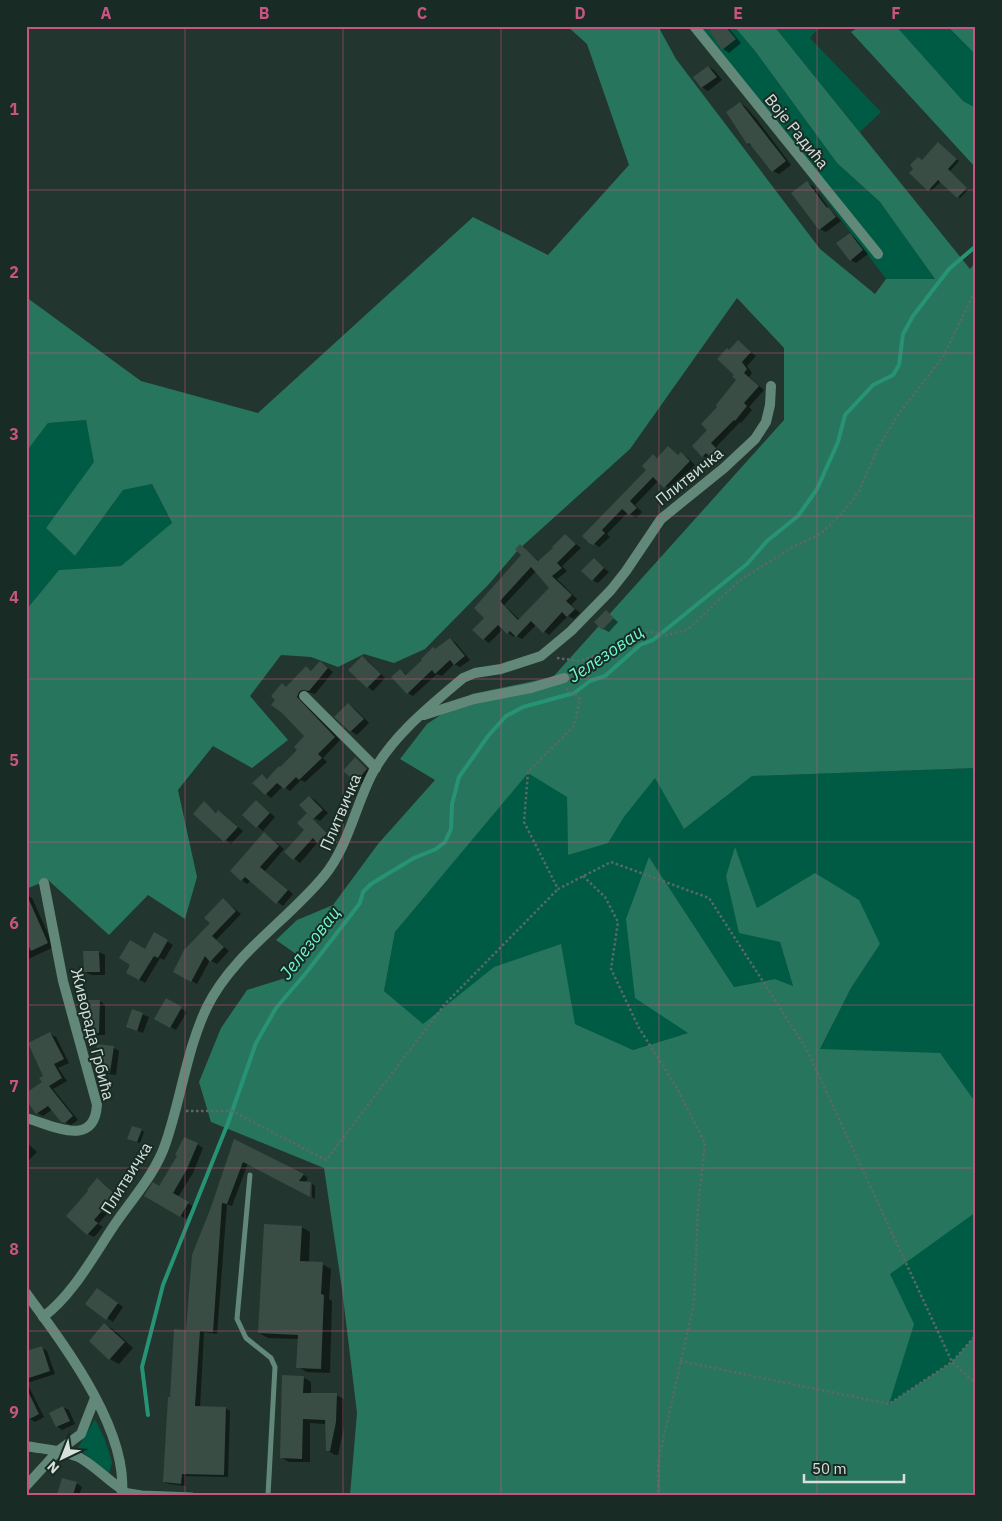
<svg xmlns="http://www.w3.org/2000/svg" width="1002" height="1521" font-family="'IBM Plex Sans',sans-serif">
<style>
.green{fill:#005b45}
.forest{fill:#27755d}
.shadow{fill:#0007;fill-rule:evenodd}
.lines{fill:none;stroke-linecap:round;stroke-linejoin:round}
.stream{stroke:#289374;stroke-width:4}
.building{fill:#394d45;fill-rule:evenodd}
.path{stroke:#596963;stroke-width:2.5;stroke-dasharray:2.5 2.5;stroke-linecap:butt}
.service{stroke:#628879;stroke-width:5}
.minor{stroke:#628879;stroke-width:10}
.grid{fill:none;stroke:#c85482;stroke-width:1;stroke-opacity:0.55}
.labels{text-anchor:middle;stroke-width:4;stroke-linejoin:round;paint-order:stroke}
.street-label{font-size:16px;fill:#d6e1dc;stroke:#182b24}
.water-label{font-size:18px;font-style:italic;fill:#6ff8cc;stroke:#182b24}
.neatline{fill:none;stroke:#c85482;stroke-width:2}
.grid-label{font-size:16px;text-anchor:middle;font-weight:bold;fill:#c85482}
</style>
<rect width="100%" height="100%" fill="#22352e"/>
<!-- green -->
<g class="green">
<polygon points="695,26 734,26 755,51 837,163 880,202 935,279 886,279"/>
<polygon points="774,26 820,26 810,38 881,112 860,132"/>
<polygon points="896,26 946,26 976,55 976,108 963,101"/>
<polygon points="86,420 95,462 46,528 75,556 123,490 152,484 172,524 121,566 59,570 26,610 26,452 48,423"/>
<polygon points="974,768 976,768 976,1495 677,1495 820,1049 851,988 880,944 815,874 757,908 735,848 726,876 780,942 793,986 775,979 734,987 649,857 688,1033 633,1050 575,1024 494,967 423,1025 384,991 395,932 528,772 567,797 568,855 608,842 624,817 655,777 684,829 752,776"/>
<polygon points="95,1419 105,1440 112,1462 109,1474 78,1448"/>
</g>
<!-- forest -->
<g class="forest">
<polygon points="567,26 658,26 676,59 820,249 875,294 886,279 935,279 880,202 837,163 755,51 734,26 774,26 970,269 976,262 976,768 752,776 684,829 655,778 624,817 608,843 568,855 567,797 528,773 395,932 384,991 423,1024 494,967 561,944 575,1024 633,1050 688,1033 635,998 626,919 649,857 734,987 775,979 793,986 780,942 739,933 726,876 735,847 757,908 815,873 859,900 880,944 851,988 820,1049 940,1053 976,1103 976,1212 890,1274 914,1324 889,1404 952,1362 976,1335 976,1495 350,1495 357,1413 342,1289 324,1168 211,1122 199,1082 221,1028 247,990 292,976 296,954 276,940 297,920 333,905 378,844 435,780 400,759 427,724 472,694 553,677 784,420 784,348 737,298 630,449 518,550 489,584 425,649 394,663 364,654 338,667 311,657 281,655 250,696 288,740 252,768 213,746 178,790 197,877 185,919 148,895 109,935 48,880 26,889 26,610 59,570 121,566 172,523 152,484 123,490 75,556 46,528 94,462 86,420 48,423 26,452 26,297 141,381 258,413 473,217 548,255 629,165 587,44"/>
<polygon points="860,26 896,26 963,101 976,108 976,168 851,32"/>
<polygon points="947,26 976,26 976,55"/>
</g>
<!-- shadow -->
<g class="shadow">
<polygon points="716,26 727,26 741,43 729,53 723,49 713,37"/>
<polygon points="708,67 714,70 722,80 708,91 702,87 695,77"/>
<polygon points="740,103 746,107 758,121 791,165 779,174 773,171 754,147 748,144 727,112"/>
<polygon points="939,143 959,161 950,171 968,190 960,198 941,181 931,191 929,190"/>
<polygon points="807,183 813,186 830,210 841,221 826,232 820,229"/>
<polygon points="850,234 855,238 868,254 856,263 851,260"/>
<polygon points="738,342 756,356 747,366 752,373 749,377 764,390 749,407 752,410 741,423 740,422 716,447 723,454 717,460 711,457 709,459 703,456 709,430 719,406 738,379 730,351"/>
<polygon points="669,448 679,456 681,454 687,457 695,465 671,490 658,481 635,505 642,512 636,518 628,512 607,534 610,537 599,547 584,536 647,470 653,455 658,458"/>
<path d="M565,535L581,548L562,566L567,571L557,579L577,599L571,605L580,613L574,619L568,616L549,635L536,625L522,639L515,635L514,637L503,629L489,643L484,639L474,630L485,618L523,556L520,546L539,561L555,548ZM536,571L551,588L520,620L504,605Z"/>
<polygon points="594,560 609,572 598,583 592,580"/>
<polygon points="606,612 618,622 609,632 603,629"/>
<polygon points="450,639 456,643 470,660 460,667 454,664 442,676 437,674 413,696 408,693 400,670 408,675"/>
<polygon points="362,658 368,661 385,678 373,691 368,687 350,670"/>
<polygon points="321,662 333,672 315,694 308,692 304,695 303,702 340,740 323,758 327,762 305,782 301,780 290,791 283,786 271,798 254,783 262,775 268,779 280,769 298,750 306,736 287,688 306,668 312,671"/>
<polygon points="348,704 354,708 369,723 357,735 351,731 336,717"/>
<polygon points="356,759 372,773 362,784 356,781"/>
<polygon points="309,797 315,800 328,813 320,821 314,818 301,805"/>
<polygon points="257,801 275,817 263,831 244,815"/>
<polygon points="204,803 217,813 219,812 224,815 243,831 231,844 195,814"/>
<polygon points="312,818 332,837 324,845 318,842 300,863 286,852 306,830"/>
<polygon points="264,833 284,849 265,871 293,894 283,906 250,881 247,884 242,880"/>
<polygon points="26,895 32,898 54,947 26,960"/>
<polygon points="223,899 241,914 216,940 229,951 217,964 210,960 197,984 175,971 212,923"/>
<polygon points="155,934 173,945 164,960 160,958 145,983 128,972 145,950"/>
<polygon points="99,952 105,955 105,975 91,975 85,972"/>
<polygon points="167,1000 187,1012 176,1030 156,1019"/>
<polygon points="100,1001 105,1005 105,1035 94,1035 88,1032"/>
<polygon points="133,1011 149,1017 143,1033 128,1027"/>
<polygon points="50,1034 56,1037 69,1063 58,1068 67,1081 53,1089 78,1120 71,1125 62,1121 53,1109 43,1116 37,1113 45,1076"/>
<polygon points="114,1048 119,1051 116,1075 102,1073 96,1070"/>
<polygon points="141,1130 144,1132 140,1143 131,1140"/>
<polygon points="235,1141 304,1175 308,1178 305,1183 311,1183 310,1183 309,1196 248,1163 232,1206 227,1204 217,1334 204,1332 200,1408 225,1408 230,1411 228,1477 186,1476 186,1486 169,1484 164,1482 171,1399 187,1331 212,1207"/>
<polygon points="26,1142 37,1152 26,1163"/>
<polygon points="197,1144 203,1148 193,1173 178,1197 194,1207 186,1219 146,1196 160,1187"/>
<polygon points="103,1183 120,1199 98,1224 103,1227 94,1237 88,1234"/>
<polygon points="312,1184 315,1186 315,1199 312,1197"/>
<polygon points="301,1227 310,1232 309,1263 322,1264 331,1269 329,1299 332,1301 330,1373 307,1372 298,1367 299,1339 268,1338 259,1333"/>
<polygon points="103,1293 123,1307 113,1322 87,1304"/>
<polygon points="105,1325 114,1330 133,1348 119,1364 110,1359"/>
<polygon points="42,1348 47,1351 55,1374 27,1383 44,1417 35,1422 30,1419 26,1413 26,1353"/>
<polygon points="303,1377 311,1382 311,1394 336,1395 344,1399 344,1427 338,1455 335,1455 327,1450 326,1424 310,1423 310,1462 289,1462 281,1457"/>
<polygon points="63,1407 69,1410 75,1424 62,1430 57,1426"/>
<polygon points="76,1483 82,1487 79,1495 58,1495"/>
</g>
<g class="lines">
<!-- stream -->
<polyline class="stream" points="148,1415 142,1367 163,1285 228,1123 256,1043 276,1008 306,973 360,903 363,892 371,884 414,858 436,849 445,842 451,829 452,804 459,777 488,736 506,716 523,707 574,693 590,681 605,676 640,645 653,640 747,564 767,541 798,516 817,489 838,442 845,415 873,385 893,375 899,365 903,334 913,316 949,269 976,246"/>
</g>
<!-- building -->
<g class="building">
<polygon points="714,26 725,26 736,39 722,50 709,31"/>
<polygon points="708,66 717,77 701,88 693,77"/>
<polygon points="740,102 786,161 772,172 749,143 747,144 726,112"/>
<polygon points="938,142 957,159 948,169 967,188 957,198 938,180 928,191 909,173 913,169 910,165 918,157 922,160"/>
<polygon points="807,181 827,208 828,207 836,217 819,230 791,193"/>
<polygon points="850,233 863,250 850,261 836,243"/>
<polygon points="738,340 751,352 742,362 747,369 744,373 759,386 744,403 747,406 735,421 734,420 711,443 718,450 711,458 706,453 702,457 692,446 707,430 701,424 717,407 716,405 736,380 732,376 734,375 717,359 727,348 729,350"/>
<polygon points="668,446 678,455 681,452 690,461 664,488 653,477 630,501 637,508 629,515 622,509 602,530 605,533 593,545 589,543 582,536 646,470 642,466 653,454 657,458"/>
<path d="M565,534L576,544L557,563L562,568L552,576L572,595L566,601L575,609L567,617L562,612L543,633L531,621L516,637L510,631L507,634L498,625L483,640L472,630L484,618L474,608L521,555L515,549L520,544L538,561L553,548L552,547ZM531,567L549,588L518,620L500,601Z"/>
<polygon points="594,558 604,568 592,581 581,571"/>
<polygon points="606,610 614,618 602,630 594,622"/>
<polygon points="450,638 465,656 454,665 450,660 435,674 432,670 407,694 391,677 400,669 406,675 422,660 421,659 433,647 435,649"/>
<polygon points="362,656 381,674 367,688 348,670"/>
<polygon points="320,661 328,668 309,691 302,690 299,692 297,697 335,737 318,754 322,758 299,780 296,777 284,789 277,783 265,795 252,783 262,774 267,779 279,766 280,767 297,750 294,747 304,736 282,713 271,705 275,700 271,696 282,683 286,687 306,666 311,671"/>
<polygon points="348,703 364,719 350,732 334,717"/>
<polygon points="355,757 367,769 356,782 343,771"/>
<polygon points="309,796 323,810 313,819 299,805"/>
<polygon points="256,800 270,813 256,828 242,815"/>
<polygon points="204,801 216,813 218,810 238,827 224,842 193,814"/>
<polygon points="307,813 327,833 317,843 313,838 293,860 284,852 304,830 297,823"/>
<polygon points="264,832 279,846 260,867 288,890 276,904 245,877 241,881 230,871"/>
<polygon points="26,893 48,943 31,951 26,941"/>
<polygon points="223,898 236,911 212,936 224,947 210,962 205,956 191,982 173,972 184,950 210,923 204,918"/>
<polygon points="154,932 168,940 158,958 154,956 139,980 126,973 130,965 119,958 130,940 145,949"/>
<polygon points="83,951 99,951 100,972 84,972"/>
<polygon points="166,998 182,1007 170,1028 154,1019"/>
<polygon points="88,1000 100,1000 99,1033 87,1032"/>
<polygon points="132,1009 143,1013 137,1031 126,1027"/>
<polygon points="50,1032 64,1059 54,1064 62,1078 49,1086 73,1116 65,1123 61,1122 48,1106 36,1114 26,1100 26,1093 42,1082 39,1078 43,1076 28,1043"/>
<polygon points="97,1044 114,1046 110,1073 95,1071"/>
<polygon points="132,1126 142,1129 137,1142 127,1139"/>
<polygon points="184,1137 198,1143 187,1169 173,1193 189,1202 180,1217 144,1196 153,1182 159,1186 177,1156 175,1155"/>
<polygon points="234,1139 304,1174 299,1181 311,1182 310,1197 243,1162 227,1204 222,1203 213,1332 200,1331 195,1406 226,1407 224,1475 182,1474 181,1484 163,1482 168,1397 170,1397 174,1329 186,1330 192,1255 211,1207"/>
<polygon points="97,1178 116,1195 94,1220 98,1223 87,1235 66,1216 88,1191 87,1190"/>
<polygon points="264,1224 302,1226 300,1261 323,1262 321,1294 324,1295 321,1369 296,1368 298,1335 258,1333"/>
<polygon points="97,1288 118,1303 106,1320 85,1304"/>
<polygon points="104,1323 125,1342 109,1360 89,1341"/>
<polygon points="42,1346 50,1371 26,1379 26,1351"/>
<polygon points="282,1375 304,1376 303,1393 337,1393 336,1422 330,1451 326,1451 325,1420 303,1419 302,1459 280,1458"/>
<polygon points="26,1387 39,1414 26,1421"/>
<polygon points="63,1406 70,1421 56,1427 49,1413"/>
<polygon points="62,1478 77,1482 73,1495 57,1495"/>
</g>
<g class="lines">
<!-- path -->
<g class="path">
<polyline points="557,658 580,661 615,647 637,634 654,632 666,635 687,630 739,581 791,548 818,535 828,527 845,510 859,491 877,450 885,436 900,412 943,357 976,289"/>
<polyline points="566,689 574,693 580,699 574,726 528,772 524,822 558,889 611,862 709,898 806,1048 952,1362 976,1384"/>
<polyline points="583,876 605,897 618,922 611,969 639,1028 677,1088 705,1143 698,1208 694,1303 658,1463 658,1495"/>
<polyline points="186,1111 232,1111 326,1160 445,1004 558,889"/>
<polyline points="680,1361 889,1404 952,1362 976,1335"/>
</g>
<!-- service -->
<g class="service">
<polyline points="250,1175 237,1319 246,1338 271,1358 275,1367 268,1495"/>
<polyline points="123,1490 142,1493 192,1495"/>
</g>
<!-- minor -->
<g class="minor">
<polyline points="694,26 878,254"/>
<polyline points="304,696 376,768"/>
<polyline points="424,715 474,699 531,688 564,678"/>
<path d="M26,1118C52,1125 94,1149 97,1105L63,981L44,883"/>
<path d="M26,1293C64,1345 128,1428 122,1495"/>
<path d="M43,1317C73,1295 94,1255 115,1224C132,1199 155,1174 165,1145C181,1100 186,1051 207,1007C233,954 287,921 324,876C348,847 355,807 372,774C393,735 430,706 463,678L475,673L501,669L541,656L571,631L611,590L626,571L661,519L724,468L755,439L766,422L770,405L771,386"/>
<path d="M26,1446C42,1449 61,1450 76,1456C90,1461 108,1481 123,1490"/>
<polyline points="26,1486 58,1451 81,1434 95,1398"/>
</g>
</g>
<!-- grid -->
<path class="grid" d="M185,26V1495M343,26V1495M501,26V1495M659,26V1495M817,26V1495M26,190H976M26,353H976M26,516H976M26,679H976M26,842H976M26,1005H976M26,1168H976M26,1331H976"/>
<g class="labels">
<!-- street labels -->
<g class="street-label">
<text transform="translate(797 131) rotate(51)" y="6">Воје Радића</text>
<text transform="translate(689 476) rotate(-39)" y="6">Плитвичка</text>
<text transform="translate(340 812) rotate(-67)" y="6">Плитвичка</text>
<text transform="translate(93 1034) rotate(76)" y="6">Живорада Грбића</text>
<text transform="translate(126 1178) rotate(-58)" y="6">Плитвичка</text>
</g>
<!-- water labels -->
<g class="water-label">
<text transform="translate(606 654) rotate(-34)" y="6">Јелезовац</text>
<text transform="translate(310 943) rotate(-52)" y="6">Јелезовац</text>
</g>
</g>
<!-- border -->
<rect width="1002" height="1521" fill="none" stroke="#182b24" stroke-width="55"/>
<!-- north arrow -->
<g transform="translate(62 1458) rotate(223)" stroke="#182b24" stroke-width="4" paint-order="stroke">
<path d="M0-4L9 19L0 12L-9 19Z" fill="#d6e1dc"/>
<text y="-8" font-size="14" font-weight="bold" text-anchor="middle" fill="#d6e1dc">N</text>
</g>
<!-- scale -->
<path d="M804 1474v8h100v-8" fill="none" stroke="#d6e1dc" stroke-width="2.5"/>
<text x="812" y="1474" font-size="15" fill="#d6e1dc" stroke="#182b24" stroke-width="4" paint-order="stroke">50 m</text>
<rect x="28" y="28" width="946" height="1466" class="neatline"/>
<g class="grid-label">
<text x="106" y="19">A</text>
<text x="264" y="19">B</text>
<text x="422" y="19">C</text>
<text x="580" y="19">D</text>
<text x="738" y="19">E</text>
<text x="896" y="19">F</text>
<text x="14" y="115">1</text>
<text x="14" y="278">2</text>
<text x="14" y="440">3</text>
<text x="14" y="603">4</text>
<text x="14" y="766">5</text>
<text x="14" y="929">6</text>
<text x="14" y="1092">7</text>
<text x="14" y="1255">8</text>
<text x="14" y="1418">9</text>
</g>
</svg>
